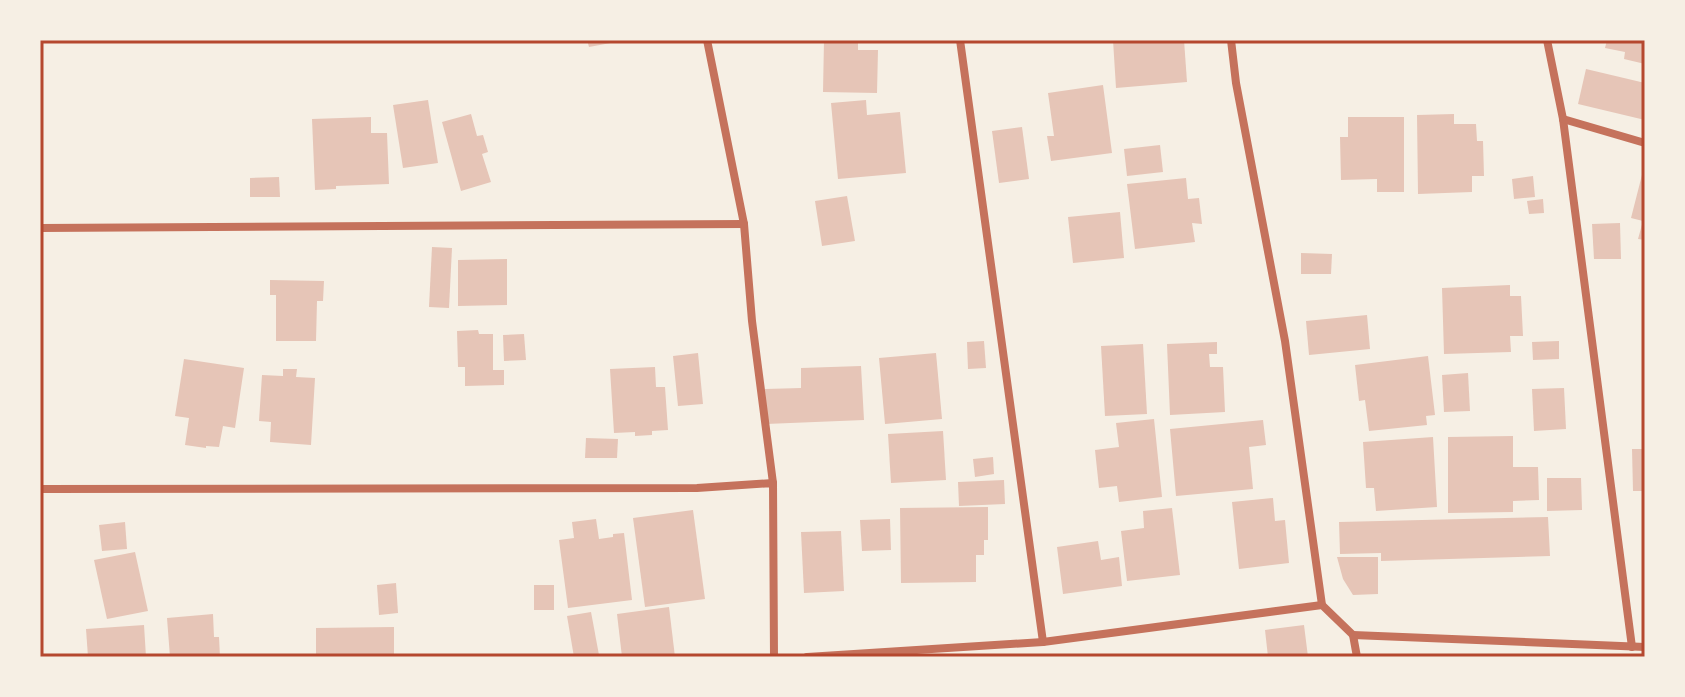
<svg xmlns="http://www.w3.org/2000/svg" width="1685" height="697" font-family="Ubuntu,sans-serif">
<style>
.building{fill:#e6c5b7}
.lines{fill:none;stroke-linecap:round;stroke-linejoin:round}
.minor{stroke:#c5725c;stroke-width:8}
.neatline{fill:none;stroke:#b5482f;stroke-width:3}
</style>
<rect width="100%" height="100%" fill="#f6efe4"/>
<!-- building -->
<g class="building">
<polygon points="587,40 616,40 616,42 589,47"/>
<polygon points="824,40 858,40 858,50 878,50 877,93 823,92"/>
<polygon points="1113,40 1184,40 1187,82 1116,88"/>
<polygon points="1607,40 1645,40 1645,64 1624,59 1625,52 1605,48"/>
<polygon points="1586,69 1645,83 1645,120 1578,104"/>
<polygon points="1103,85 1112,153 1051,161 1047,136 1054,136 1048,93"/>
<polygon points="428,100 438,163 403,168 393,105"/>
<polygon points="866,100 867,115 900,112 906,173 838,179 831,103"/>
<polygon points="471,114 477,136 483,135 488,152 482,154 491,182 461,191 442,122"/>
<polygon points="1454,114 1454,124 1476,124 1477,141 1483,141 1484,176 1472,176 1472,192 1418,194 1417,115"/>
<polygon points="371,117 371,133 387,133 389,184 336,186 336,189 315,190 312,119"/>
<polygon points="1348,117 1404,117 1404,192 1377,192 1377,179 1341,180 1340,137 1348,137"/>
<polygon points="1022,127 1029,179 999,183 992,131"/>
<polygon points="1160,145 1163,172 1127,176 1124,149"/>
<polygon points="1644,167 1645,167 1645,240 1638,239 1643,221 1631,218"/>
<polygon points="1533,176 1535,197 1514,199 1512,179"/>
<polygon points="279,177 280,197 250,197 250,178"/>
<polygon points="1186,178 1188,199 1199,198 1202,224 1192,223 1195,242 1135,249 1127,184"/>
<polygon points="847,196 855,241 822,246 815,201"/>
<polygon points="1543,199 1544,213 1529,214 1527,201"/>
<polygon points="1120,212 1124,258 1073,263 1068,217"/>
<polygon points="1620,223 1621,259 1594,259 1592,224"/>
<polygon points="432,247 452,248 449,308 429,307"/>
<polygon points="1301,253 1332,254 1331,274 1301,274"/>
<polygon points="507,259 507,305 458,306 458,260"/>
<polygon points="270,280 324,281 323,301 317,301 316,341 276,341 276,295 270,295"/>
<polygon points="1510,285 1510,296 1521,296 1523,336 1510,336 1511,352 1444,354 1442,288"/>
<polygon points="1367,315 1370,349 1309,355 1306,321"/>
<polygon points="478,330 479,334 493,334 493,370 504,370 504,385 465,386 465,367 458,367 457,331"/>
<polygon points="524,334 526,360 504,361 503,335"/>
<polygon points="984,341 986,368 968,369 967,342"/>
<polygon points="1559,341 1559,359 1533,360 1532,342"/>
<polygon points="1217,342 1217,354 1209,354 1210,367 1223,367 1225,412 1170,415 1167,344"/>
<polygon points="1143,344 1147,414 1105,416 1101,346"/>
<polygon points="698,353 703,404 678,406 673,356"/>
<polygon points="936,353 942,419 885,424 879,358"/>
<polygon points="1428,356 1435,415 1426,416 1427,425 1369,431 1365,400 1359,401 1355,365"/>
<polygon points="184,359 244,368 235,428 223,426 219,447 206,446 206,448 185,445 189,418 175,416"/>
<polygon points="861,366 864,420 766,424 765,389 801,388 801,368"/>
<polygon points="655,367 656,387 665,387 668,430 652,431 652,435 635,436 635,432 614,433 610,369"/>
<polygon points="283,369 297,369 296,377 315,378 311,445 270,442 271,422 259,421 262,375 283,376"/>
<polygon points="1468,373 1470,411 1444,412 1442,375"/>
<polygon points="1564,388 1566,429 1534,431 1532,389"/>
<polygon points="1154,419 1162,497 1119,502 1117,486 1099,488 1095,450 1119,447 1116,423"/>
<polygon points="1263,420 1266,445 1249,447 1253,489 1176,496 1170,429"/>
<polygon points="943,431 946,480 891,483 888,434"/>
<polygon points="1513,436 1513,467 1538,467 1539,500 1513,501 1513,512 1448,513 1448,437"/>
<polygon points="1433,437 1437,507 1376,511 1374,488 1366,488 1363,442"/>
<polygon points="586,438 618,439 617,458 585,458"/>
<polygon points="1632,449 1645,449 1645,491 1633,491"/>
<polygon points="993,457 994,474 975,477 973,459"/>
<polygon points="1547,478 1581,478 1582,510 1547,511"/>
<polygon points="1004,480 1005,504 959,506 958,482"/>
<polygon points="1273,498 1275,521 1285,520 1289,563 1239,569 1232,502"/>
<polygon points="988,507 988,540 984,540 984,555 976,555 976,582 901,583 900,508"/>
<polygon points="1172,508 1180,575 1127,581 1121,531 1144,528 1143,511"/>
<polygon points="693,510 705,599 645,607 633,518"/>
<polygon points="1548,517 1550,556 1381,561 1381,553 1340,554 1339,522"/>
<polygon points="596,519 599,539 613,537 613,534 624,533 632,600 568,608 559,540 574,538 572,522"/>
<polygon points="890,519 891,550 862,551 860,520"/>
<polygon points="125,522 127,549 102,551 99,525"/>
<polygon points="841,531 844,591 804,593 801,532"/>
<polygon points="1098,541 1101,560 1119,557 1122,586 1063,594 1057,547"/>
<polygon points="135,552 148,611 107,619 94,560"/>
<polygon points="1337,557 1378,557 1378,594 1353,595 1343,579"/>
<polygon points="396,583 398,613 379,615 377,585"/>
<rect x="534" y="585" width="20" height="25"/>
<polygon points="669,607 675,657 622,657 617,614"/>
<polygon points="591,612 599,655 574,657 567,616"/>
<polygon points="213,614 214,637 219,637 220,657 170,657 167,618"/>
<polygon points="144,625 146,657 88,657 86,629"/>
<polygon points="1304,625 1308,657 1268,657 1265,630"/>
<polygon points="394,627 394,657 316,657 316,628"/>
</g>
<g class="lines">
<!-- minor -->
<g class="minor">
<polyline points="707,40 744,224 752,321 773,483"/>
<polyline points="960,40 1043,642"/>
<polyline points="1231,40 1236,83 1285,341 1322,605"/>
<polyline points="1547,40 1563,119 1632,647"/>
<polyline points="1563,119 1645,143"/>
<polyline points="40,228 744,224"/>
<polyline points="40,489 697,488 773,483 774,657"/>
<polyline points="807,657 1043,642 1322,605 1353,635"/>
<polyline points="1357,657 1353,635 1645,647"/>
</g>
</g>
<!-- border -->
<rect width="1685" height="697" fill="none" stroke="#f6efe4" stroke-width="84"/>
<rect x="42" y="42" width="1601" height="613" class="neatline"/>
</svg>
